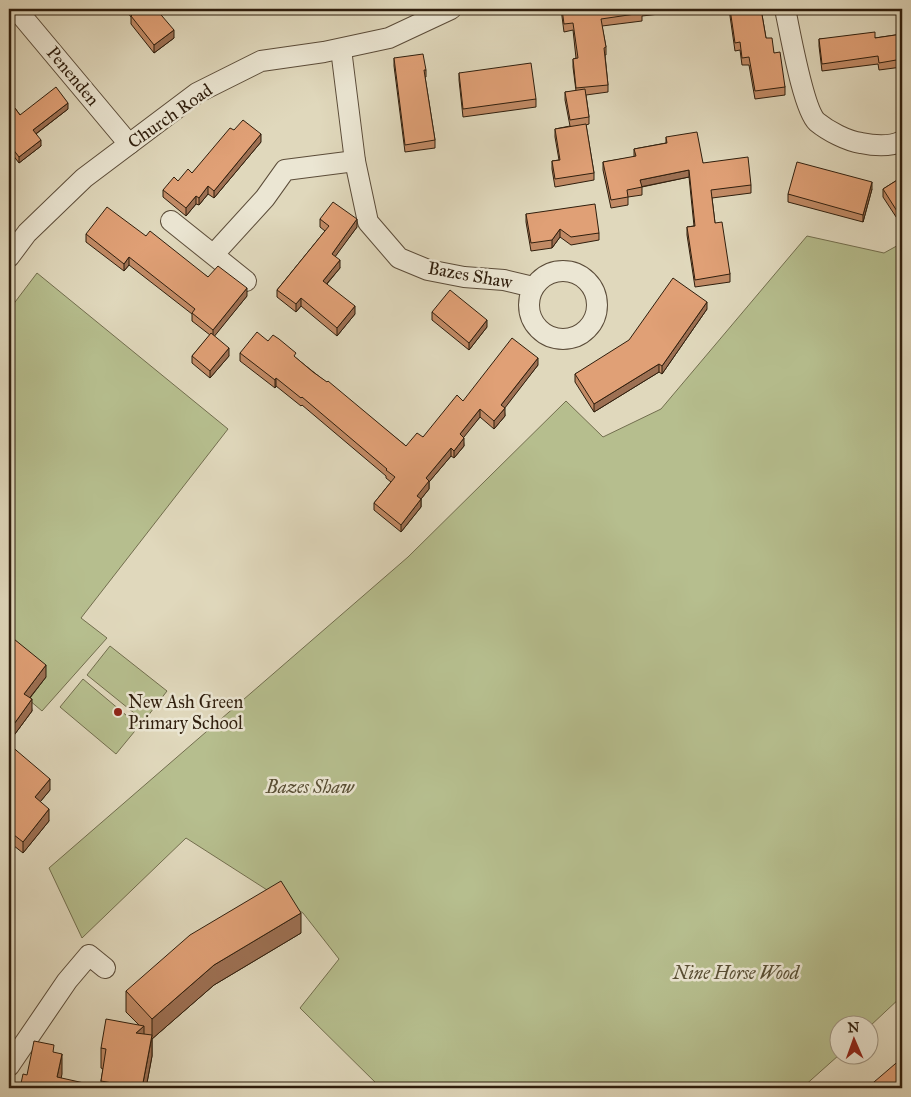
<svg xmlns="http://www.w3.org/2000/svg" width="911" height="1097" font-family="'IM FELL Great Primer',serif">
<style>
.green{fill:#b6be8e;stroke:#726e4e}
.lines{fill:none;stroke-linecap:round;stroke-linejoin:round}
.street-casing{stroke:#5b4c39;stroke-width:22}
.street{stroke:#ebe6d3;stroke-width:20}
.wall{fill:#c18a65;stroke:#2f1e0d}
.shaded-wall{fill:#9d7053;stroke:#2f1e0d}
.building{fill:#e0a076;stroke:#2f1e0d}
.poi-dot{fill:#8f2418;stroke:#ebe6d3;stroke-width:2}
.labels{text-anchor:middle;stroke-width:5;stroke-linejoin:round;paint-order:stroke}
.street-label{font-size:18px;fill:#2f1e0d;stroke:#ebe6d3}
.poi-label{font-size:18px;fill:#2f1e0d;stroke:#ebe6d3;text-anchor:start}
.park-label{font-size:18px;font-style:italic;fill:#584e34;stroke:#ebe6d3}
</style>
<rect width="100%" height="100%" fill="#e0d8bc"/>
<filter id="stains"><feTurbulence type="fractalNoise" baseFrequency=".004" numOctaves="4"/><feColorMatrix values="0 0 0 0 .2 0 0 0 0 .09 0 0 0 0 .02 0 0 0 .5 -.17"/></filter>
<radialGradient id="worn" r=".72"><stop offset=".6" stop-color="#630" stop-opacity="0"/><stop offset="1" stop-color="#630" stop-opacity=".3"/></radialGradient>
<!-- green -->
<g class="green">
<polygon points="807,236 884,253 902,243 902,996 869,1027 868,1024 838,1024 839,1055 802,1088 381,1088 300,1008 339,959 303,913 186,838 82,938 49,868 408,557 566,401 603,437 661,409"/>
<polygon points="37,273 228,429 81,618 107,638 42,711 22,694 9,644 9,310"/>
<polygon points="110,646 167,691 144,721 87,675"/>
<polygon points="83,679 139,726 116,754 60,707"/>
</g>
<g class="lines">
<defs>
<g id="street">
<polyline points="16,9 129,144"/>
<path d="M785,9C790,31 803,109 817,122C828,131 847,141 861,143C875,146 890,147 902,141"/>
<polyline points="341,49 355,161 368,222 399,258 428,270 464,277 504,280 533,287"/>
<polyline points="171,221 246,281"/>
<polyline points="214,254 265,198 285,170 355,161"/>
<polyline points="9,257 27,233 84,178 197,93 261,61 324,52 389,38 451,9"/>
<circle cx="563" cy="305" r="34"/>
<polyline points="9,1066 67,981 89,955 105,968"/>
</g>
</defs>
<!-- street casing -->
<use href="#street" class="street-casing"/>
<!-- street -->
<use href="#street" class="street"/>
</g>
<!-- wall -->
<g class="wall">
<polygon points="125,9 156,9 174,38 154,53 131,24 131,17"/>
<polygon points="561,9 702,9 642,16 642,21 602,26 606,47 606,55 605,55 608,85 608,92 586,95 589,117 589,124 586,125 594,173 594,180 555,187 552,169 552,161 559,160 555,137 555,129 570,126 565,100 565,92 576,91 573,67 573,59 576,58 573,30 564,32"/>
<polygon points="720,9 761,9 766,38 774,53 785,87 785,95 755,99 749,65 742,65 740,50 735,51 729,9 720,10"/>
<polygon points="902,34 902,67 879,70 878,64 822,71 819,46 819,39 875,38"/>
<polygon points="394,58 426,70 426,77 425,77 435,140 435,148 405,152 394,66"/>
<polygon points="459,73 536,99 536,107 463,117 459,80"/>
<polygon points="9,100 20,115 68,109 36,134 41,146 19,163 9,150"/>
<polygon points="234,130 261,142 214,198 208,194 199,205 196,204 186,216 163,197 163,190 192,173"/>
<polygon points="666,137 703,163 751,185 751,193 712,198 715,223 730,274 730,282 695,287 687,235 687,227 694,226 689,177 642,187 642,195 628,197 628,205 611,208 603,170 603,162 634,157 634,149 666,143"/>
<polygon points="902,177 902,226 883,197 883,189"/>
<polygon points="872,189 863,222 788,202 788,194"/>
<polygon points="526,214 599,233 599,240 571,245 560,237 552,248 531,251 526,222"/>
<polygon points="320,219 357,227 335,256 340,268 327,284 355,314 337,336 301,306 296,312 277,297 277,290 325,231 320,227"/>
<polygon points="86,234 146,236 208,277 247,296 214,336 229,356 210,378 192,363 192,356 210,335 192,321 192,314 129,265 124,271 86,242"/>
<polygon points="707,309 662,374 659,372 594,412 575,382 575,374"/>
<polygon points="432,312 487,327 469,350 432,320"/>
<polygon points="268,341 296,358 406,446 423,437 463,401 538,365 504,408 505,416 494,429 480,417 463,437 464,446 454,458 451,456 429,482 429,489 421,499 421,507 401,532 374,510 374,503 391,482 386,478 386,476 302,405 301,406 276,386 275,388 240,361 240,353"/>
<polygon points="9,635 46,677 30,698 32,711 12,738 14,748 50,790 40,802 49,821 23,853 9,842"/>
<polygon points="301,933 214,985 152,1039 152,1056 146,1088 101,1088 101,1081 103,1069 101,1068 101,1048 139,1025 126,1012 126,991"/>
</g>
<!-- shaded-wall -->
<g class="shaded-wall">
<polygon points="174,30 174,38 154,53 154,45"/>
<polygon points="68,103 68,109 33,136 33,130"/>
<polygon points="261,134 261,142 214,198 214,191"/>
<polygon points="41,140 41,146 19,163 19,157"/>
<polygon points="689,170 689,177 640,187 640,180"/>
<polygon points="872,182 872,189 863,222 863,215"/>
<polygon points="208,186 208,194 199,205 199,198"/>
<polygon points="196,196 196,204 186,216 186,208"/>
<polygon points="357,219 357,227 332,261 332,254"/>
<polygon points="560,229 560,237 552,248 552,240"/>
<polygon points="129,257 129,265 124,271 124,264"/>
<polygon points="340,260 340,268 323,288 323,281"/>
<polygon points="247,288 247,296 213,338 213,330"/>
<polygon points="301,298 301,306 296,312 296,304"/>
<polygon points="707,302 707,309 662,374 662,366"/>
<polygon points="355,306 355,314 337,336 337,328"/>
<polygon points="487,320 487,327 469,350 469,343"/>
<polygon points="229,348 229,356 210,378 210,371"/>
<polygon points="538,358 538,365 501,413 501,405"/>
<polygon points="659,364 659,372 594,412 594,404"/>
<polygon points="276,378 276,386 275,388 275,380"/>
<polygon points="505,408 505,416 494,429 494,421"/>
<polygon points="480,409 480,417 460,442 460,434"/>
<polygon points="464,438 464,446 454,458 454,451"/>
<polygon points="451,448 451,456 429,482 429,489 417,504 417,496 426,478"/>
<polygon points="421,499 421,507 401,532 401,525"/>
<polygon points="46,665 46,677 24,705 24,694"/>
<polygon points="32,699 32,711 9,742 9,731"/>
<polygon points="14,739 14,751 10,745"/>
<polygon points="50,779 50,790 35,808 35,797"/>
<polygon points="49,809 49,821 23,853 23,842"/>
<polygon points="301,913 301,933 214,985 152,1039 152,1056 146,1088 142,1088 152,1036 152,1019 214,965"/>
<polygon points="144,1026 144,1047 136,1033"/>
<polygon points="62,1054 62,1074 59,1088 57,1077"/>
</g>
<!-- building -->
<g class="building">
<polygon points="131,9 156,9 174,30 154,45 131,16 134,13"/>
<polygon points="562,9 642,9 642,13 601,19 606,47 604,48 608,85 576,88 573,59 578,58 573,23 564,24"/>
<polygon points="730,9 761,9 766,38 772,38 774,53 780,52 785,87 755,91 749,57 742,58 740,42 735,43"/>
<polygon points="875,32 875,38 902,34 902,59 879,63 878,56 822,64 819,39"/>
<polygon points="423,54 426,70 424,70 435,140 405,145 394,58"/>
<polygon points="531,63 536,99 463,109 459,73"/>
<polygon points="56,87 68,103 33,130 41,140 19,157 9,144 9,100 20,115"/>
<polygon points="585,89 589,117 570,120 565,92"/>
<polygon points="243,120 261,134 214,191 208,186 199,198 196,196 186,208 163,190 174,177 178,181 188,169 192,173 230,128 234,130"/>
<polygon points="586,124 594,173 555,179 552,161 560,160 555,129"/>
<polygon points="697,132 703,163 748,157 751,185 711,190 715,223 722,222 730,274 695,280 687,227 695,226 689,170 640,180 642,187 627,190 628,197 611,200 603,162 636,156 634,149 667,143 666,137"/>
<polygon points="797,162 872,182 863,215 788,194"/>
<polygon points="902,177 902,219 883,189"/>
<polygon points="333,202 357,219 332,254 340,260 323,281 355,306 337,328 301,298 296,304 277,290 329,226 320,219"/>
<polygon points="595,204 599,233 571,237 560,229 552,240 531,243 526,214"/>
<polygon points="107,207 146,236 150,231 208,277 218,266 247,288 213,330 192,313 195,309 129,257 124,264 86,234"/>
<polygon points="673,278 707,302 662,366 659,364 594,404 575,374 629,340"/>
<polygon points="450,290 487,320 469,343 432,312"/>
<polygon points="257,332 268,341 273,335 279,339 296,353 294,356 313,372 327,382 328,381 406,446 417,433 423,437 457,395 463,401 512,338 538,358 501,405 505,408 494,421 480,409 460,434 464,438 454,451 451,448 426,478 429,481 417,496 421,499 401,525 374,503 395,477 386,470 387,469 302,397 301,398 276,378 275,380 240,353"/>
<polygon points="211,333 229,348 210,371 192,356"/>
<polygon points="9,635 46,665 24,694 32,699 9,731"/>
<polygon points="9,735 14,739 10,745 50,779 35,797 49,809 23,842 9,831"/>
<polygon points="281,881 301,913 214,965 152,1019 126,991 190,935"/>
<polygon points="106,1019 144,1026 136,1033 152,1035 142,1088 117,1088 118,1084 101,1081 106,1049 101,1048"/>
<polygon points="34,1041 54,1045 53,1052 62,1054 57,1077 84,1083 83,1088 20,1088 23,1074 27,1075"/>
<polygon points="902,1058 902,1088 867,1088"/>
</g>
<!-- markers -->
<circle class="poi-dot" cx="118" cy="712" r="5"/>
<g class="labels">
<!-- street labels -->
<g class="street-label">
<text transform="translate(73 76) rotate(50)" y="6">Penenden</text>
<text transform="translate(170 116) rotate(-35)" y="6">Church Road</text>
<text transform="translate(470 275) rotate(10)" y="6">Bazes Shaw</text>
</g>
<!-- poi labels -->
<g class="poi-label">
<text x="128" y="708">New Ash Green<tspan x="128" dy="21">Primary School</tspan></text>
</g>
<!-- park labels -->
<g class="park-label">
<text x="310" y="793">Bazes Shaw</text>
<text x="736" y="979">Nine Horse Wood</text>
</g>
</g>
<!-- margin -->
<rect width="911" height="1097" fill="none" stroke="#e0d8bc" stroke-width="30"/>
<rect x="10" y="10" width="891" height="1077" fill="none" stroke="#2f1e0d" stroke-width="2.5"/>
<rect x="15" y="15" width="881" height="1067" fill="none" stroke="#2f1e0d"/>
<!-- north arrow -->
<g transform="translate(854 1040) rotate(358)"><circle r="24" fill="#ebe6d3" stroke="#a09684"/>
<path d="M0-4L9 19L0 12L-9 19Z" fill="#8f2418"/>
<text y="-8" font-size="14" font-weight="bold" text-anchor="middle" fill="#2f1e0d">N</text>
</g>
<rect width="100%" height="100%" filter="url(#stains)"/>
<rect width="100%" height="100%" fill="url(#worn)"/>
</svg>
